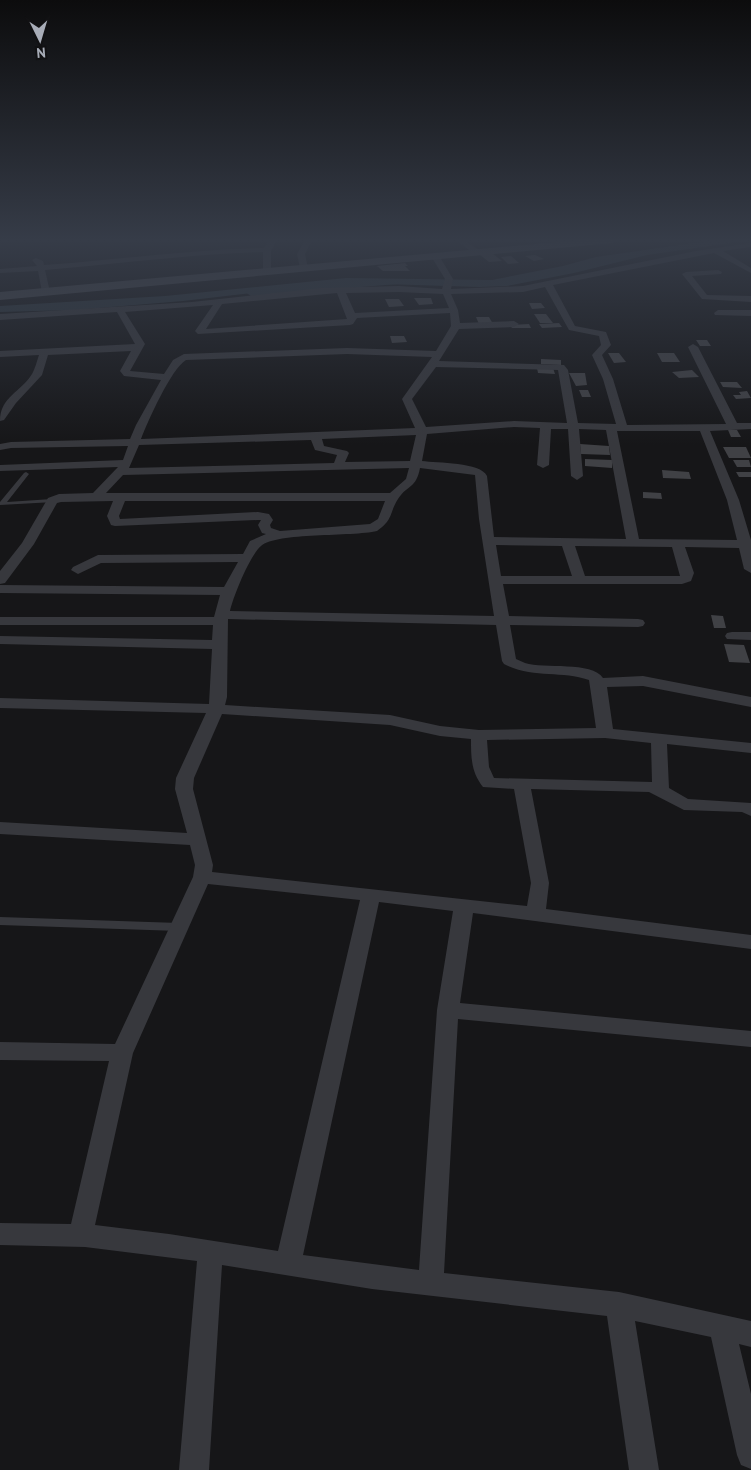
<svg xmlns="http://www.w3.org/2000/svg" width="751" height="1470" font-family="'PT Sans',sans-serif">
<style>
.water{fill:#2c353c}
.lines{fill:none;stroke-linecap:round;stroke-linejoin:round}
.canal{fill:#2c353c;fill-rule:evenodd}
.building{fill:#404145}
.service{fill:#37383d;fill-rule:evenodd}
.minor{fill:#37383d;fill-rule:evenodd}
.secondary{fill:#45474d;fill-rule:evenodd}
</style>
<rect width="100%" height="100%" fill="#161618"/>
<!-- water -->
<polygon class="water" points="715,240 751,240 647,255 574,273 507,286 479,287 351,283 310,286 183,301 75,310 0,312 0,306 165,296 346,278 492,280 563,266 596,257"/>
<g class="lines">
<!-- canal -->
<polygon class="canal" points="394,279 398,280 400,282 398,284 251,296 245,292 251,288"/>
</g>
<!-- building -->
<g class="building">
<polygon points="492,253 502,261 489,262 479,254"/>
<polygon points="535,255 544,259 534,261 525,256"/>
<polygon points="511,256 519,263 508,264 501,257"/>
<polygon points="405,263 408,266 405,266 410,271 383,271 377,266"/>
<polygon points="414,298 431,298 433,304 419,305"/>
<polygon points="385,299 399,299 404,306 389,307"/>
<polygon points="529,303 541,303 545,308 532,309"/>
<polygon points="534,314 546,314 553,323 540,323"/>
<polygon points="476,317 489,317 493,324 479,324"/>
<polygon points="559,323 562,327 542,328 539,324"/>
<polygon points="529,324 531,328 512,328 510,325"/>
<polygon points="390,336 404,336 407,342 392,343"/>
<polygon points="696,340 707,340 711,346 700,346"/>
<polygon points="608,353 619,353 626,362 614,363"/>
<polygon points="657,353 674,353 680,362 662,362"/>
<polygon points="541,359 561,360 561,365 541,364"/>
<polygon points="537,368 553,368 555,374 538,373"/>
<polygon points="692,370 699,377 679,378 672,372"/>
<polygon points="569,373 585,373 587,385 576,386"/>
<polygon points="720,382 737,382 742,388 723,387"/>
<polygon points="579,390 588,390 591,397 582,397"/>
<polygon points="747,391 751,398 736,399 733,395 741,395 739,392"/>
<polygon points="728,430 737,430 741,437 731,437"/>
<polygon points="580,444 609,446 610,455 581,454"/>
<polygon points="723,447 746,447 751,458 729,458"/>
<polygon points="585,459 612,460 612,468 585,466"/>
<polygon points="733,460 749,460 751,467 737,467"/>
<polygon points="662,470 689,472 691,479 663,478"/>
<polygon points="736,472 751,472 751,477 739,477"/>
<polygon points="643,492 661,493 662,499 643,498"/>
<polygon points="711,615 723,616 726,628 714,628"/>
<polygon points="724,644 744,645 750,663 729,662"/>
</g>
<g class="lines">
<!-- service -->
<g class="service">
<polygon points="26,472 29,474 7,502 52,499 54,500 54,502 0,505 0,502 24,473"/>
<polygon points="0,917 179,923 183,924 184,927 183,930 179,931 0,925"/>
</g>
<!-- minor -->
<g class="minor">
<path d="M269,240H277L271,251V272L267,274L263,272V252C191,254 118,264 45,270L50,292L46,295L42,292L38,271L0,273V269L37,266L32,260L36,258L43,261L44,265C118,260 191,249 264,248Z"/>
<polygon points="305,240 312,240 305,254 308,268 304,270 300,268 297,254"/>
<polygon points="456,240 464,240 480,251 473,253"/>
<path d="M751,243V247L723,251L751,268V273L714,253L553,285L575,326L606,332L611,345L602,355L613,379L627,425L726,424L688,347L693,344L698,347L737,423H751V429L710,431L739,500L751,540V573L744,569L739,548L685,547L694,573L691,581L682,584H503L509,616L638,619L643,620L645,623L643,626L638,627L510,625L516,659L525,663C544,669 592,661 603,678L643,676L751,697V707L643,686L607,687L613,729L751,743V753L667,744L669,788L688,799L751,803V816L742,812L684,810L649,792L531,789L549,883L546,909L751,935V949L473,913L460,1003L751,1031V1047L458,1019L444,1273L619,1292L751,1321V1347L739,1344L751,1394V1469L741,1465L737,1455L711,1337L635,1321L659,1470H629L607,1316L372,1289L222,1265L209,1470H179L197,1261L85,1247L0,1245V1223L71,1224L109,1061L0,1060V1042L115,1044L193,877L195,865L190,845L0,834V822L187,833L175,789L176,778L206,713L0,708V698L209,704L212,649L0,644V636L212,640L213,625H0V617H214L220,595L0,593V585L224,587L238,562L101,563L78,574L71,570L73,567L98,555L243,554L250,541L266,534L262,533L258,525L261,520H258L115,526L111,525L107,516L113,501L61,502L57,503L34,544L5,583L0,584V571L22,543L48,498L59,494L93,493L118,467L0,471V465L123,460L128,446L11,448L0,450V444L11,442L130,439L136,425L161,380L124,376L120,371L131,351L48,355L42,375L16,403L4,420L0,421C0,397 21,392 32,374C35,369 37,361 39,355L0,357V351L135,344L117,312L0,320V314L192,302L321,288L399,286L442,289L445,279L431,256L435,254H438L453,279L451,289L523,286L696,251ZM545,287L569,330L599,336L601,345L592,355L603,379L616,424L578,423L568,370L564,365L439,361L459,329L514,327L519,324L514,321L460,323L458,310L451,294L523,292ZM399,292L443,294L449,308L355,313L346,293ZM337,293L347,319L206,329L222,304ZM213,305L195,331L198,334L350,325L353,324L357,318L450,313L451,326L436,351L347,348L184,354L173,360L164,374L130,371L145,344L125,312ZM347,354L432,357L402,399L415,428L141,439C148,421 171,369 186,360ZM436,367L558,370L567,423L514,421L426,427L412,399ZM514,427L540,428L537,465L543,468L549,465L551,429H568L571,476L577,480L583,476L579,429L606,430L626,539L494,537L487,476C481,462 437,463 422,461L427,434ZM617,431H700L727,500L737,540L639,539ZM416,435L410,461L345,462L349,453L347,451L324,446L322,439ZM311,440L315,450L337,455L334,463L129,468L139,445ZM409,468L406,479L390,493H106L123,475ZM420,468L475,475L479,519L494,616L230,611C233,597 250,555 261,546C277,532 352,537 377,531C394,519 389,513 398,499C408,484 416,489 420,468ZM125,501H385L378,519L370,524L280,531L271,528L270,525L273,520L269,514L258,512L120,519L119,516ZM496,545L562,546L572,576H501ZM575,546L672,547L680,576H585ZM228,619L496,625L502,661L504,664C533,679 561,670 589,680L596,728L479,730L440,726L390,715L225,705L227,697ZM222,714L390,725L440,736L471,739C471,757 471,772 483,787L514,789L531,883L527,906L212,872L213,865L193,789L194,778ZM605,738L651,743L652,782L494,778L489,767L487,740ZM208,884L360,900L278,1251L169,1234L95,1225L133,1053ZM379,902L453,911L437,1010L419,1270L303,1255Z"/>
<polygon points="718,270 722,272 721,274 692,276 707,295 751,296 751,302 702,299 682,274 686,272"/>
<polygon points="718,310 751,310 751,316 715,315 714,313"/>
<polygon points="732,632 751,632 751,640 727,639 725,636 727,633"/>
</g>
<!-- secondary -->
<polygon class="secondary" points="580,240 617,240 612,243 0,300 0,292"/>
</g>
<!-- sky -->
<linearGradient id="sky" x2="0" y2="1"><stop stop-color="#0c0c0d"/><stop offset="0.54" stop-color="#363c48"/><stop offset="1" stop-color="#363c48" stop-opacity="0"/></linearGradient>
<rect width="751" height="445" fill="url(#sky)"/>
<!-- north arrow -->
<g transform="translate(40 40) rotate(175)" stroke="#111113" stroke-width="4" paint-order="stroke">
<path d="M0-4L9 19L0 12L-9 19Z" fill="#a8adb8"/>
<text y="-8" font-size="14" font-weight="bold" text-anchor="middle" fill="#a8adb8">N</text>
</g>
</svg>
